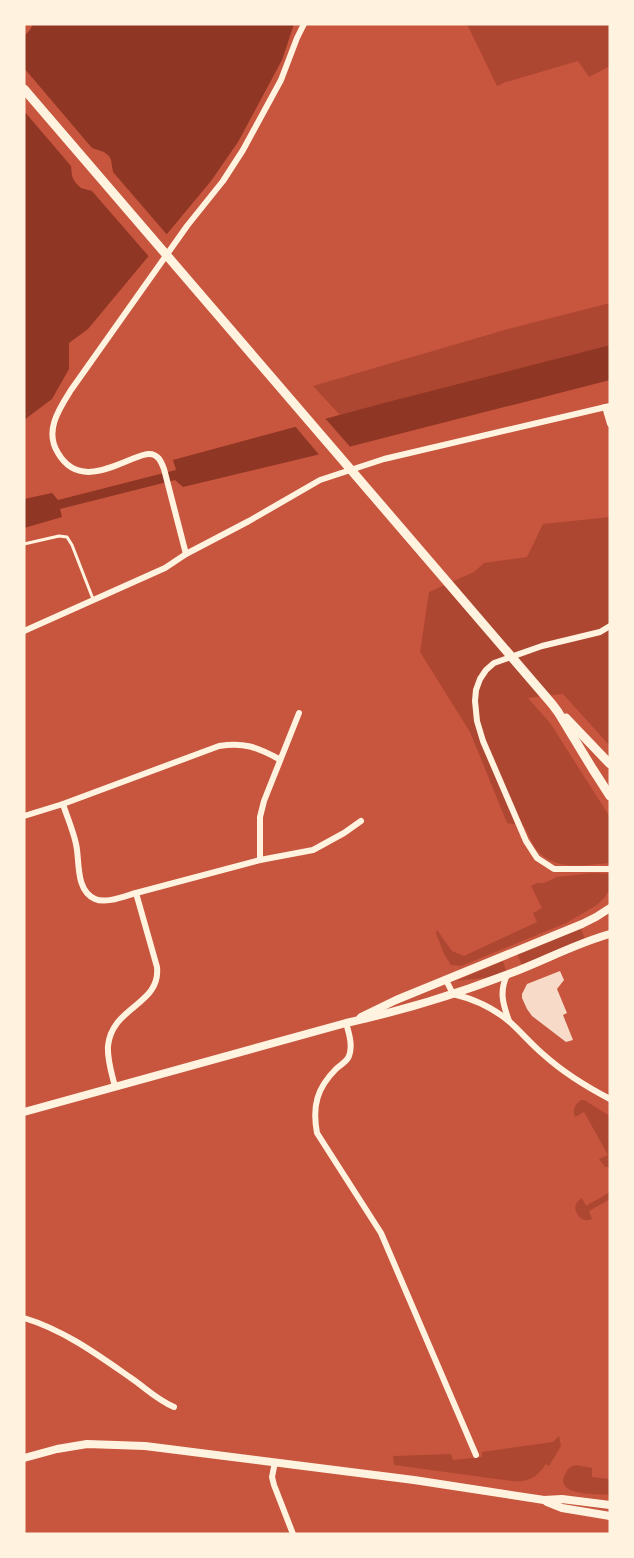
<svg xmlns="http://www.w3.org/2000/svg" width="634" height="1558" font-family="Quicksand,sans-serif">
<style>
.green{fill:#ae4732}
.water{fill:#8f3625}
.pier{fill:#c8553d}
.building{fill:#f7dbc8}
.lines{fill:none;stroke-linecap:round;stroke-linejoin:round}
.service{stroke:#fff3e0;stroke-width:3}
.minor{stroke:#fff3e0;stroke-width:6}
.secondary{stroke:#fff3e0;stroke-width:8}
.primary{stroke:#fff3e0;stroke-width:9}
</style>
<rect width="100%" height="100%" fill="#c8553d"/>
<!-- green -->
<g class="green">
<polygon points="467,24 610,24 610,66 589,77 578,61 506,82 497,86"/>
<polygon points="610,303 610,345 340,415 313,386 508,329"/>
<path d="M610,517V746L563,694L528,698L550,723L610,817V863C583,865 554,872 535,848C531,841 528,833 524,826L507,823L470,732L420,652L429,592L474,572L484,563L527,557L543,524Z"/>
<polygon points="592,873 610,874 610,889 605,897 597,905 566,923 461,966 451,965 444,954 436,933 437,930 452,951 464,956 537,922 533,913 542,908 531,886 537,883 544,883 557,877"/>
<polygon points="581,928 585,939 522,965 517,954"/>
<polygon points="503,961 506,971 491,977 456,981"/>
<path d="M581,1100H584L610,1116V1167H605L599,1159L608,1155L584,1112L575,1117C572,1110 575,1104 581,1100Z"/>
<path d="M610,1192V1199L589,1211L592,1219C583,1223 576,1216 575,1207L577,1202L582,1198L586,1206Z"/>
<path d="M559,1436L561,1446L549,1466L546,1464C537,1477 528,1483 512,1481L394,1465L393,1456L451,1454L453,1460L482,1457V1452L553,1442Z"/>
<path d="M576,1465L592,1468V1477L610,1479V1495C597,1494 554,1496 565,1474C568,1468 571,1466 576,1465Z"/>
</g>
<!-- water -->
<g class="water">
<polygon points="33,24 294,24 282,60 238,142 211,181 88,329 69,343 69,369 52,399 24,420 24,36 30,30"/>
<polygon points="610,345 610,380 325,453 183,487 175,480 60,509 62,517 24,528 24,499 52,493 58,500 160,474 176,470 173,460 384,403"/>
</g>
<!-- pier -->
<g class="pier">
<polygon points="24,68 92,148 104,152 109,156 111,160 113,172 169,237 151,259 92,191 81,188 75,182 72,176 71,166 24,111"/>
<polygon points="324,417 352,449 321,457 294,425"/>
</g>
<!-- building -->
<polygon class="building" points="560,971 564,980 557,989 567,1013 563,1015 573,1040 566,1042 532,1016 527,1009 522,998 522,994 527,984"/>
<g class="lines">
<!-- service -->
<polyline class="service" points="24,544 59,536 67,537 72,545 93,599"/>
<!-- minor -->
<g class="minor">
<polyline points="605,407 610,424"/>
<path d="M186,554L164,469C161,461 158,454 149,454C144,454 137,457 132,459C106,470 76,484 58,453C44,431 59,409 71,390L187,226L223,181L243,150L281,80L297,38L304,24"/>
<polyline points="610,626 600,632 542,646 494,663 486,670 480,679 476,690 475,701 477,721 483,741 526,841 537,858 554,869 610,869"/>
<polyline points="24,631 165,568 186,554 249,521 320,480 384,459 610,406"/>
<path d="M63,804C67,817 73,830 76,844C80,861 75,890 95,899C106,904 125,896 136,893"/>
<path d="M24,816L63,804L219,746C244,742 257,747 279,759"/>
<polyline points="260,860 313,850 344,833 361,821"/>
<path d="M507,975C499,992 503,1004 509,1021"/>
<path d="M446,980L453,994C474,999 494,1008 511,1023C522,1033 532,1045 544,1055C564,1073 587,1087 610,1099"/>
<path d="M346,1023C349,1033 353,1046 349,1056C347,1062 341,1064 336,1069C317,1088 312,1106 317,1133L381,1233L476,1455"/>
<path d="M115,1087C112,1074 107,1060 108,1046C112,1006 161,1005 157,967L136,893L260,860V817L264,801L299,713"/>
<path d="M24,1318C64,1330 98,1355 131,1378C147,1389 156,1399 174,1407"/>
<polyline points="275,1462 272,1477 274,1485 293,1534"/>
</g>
<!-- secondary -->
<g class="secondary">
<polyline points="361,1017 396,1000 582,924 596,917 610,908"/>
<path d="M24,1112L346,1023C401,1011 454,995 506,975C540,963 576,943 610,934"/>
<polyline points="24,1458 57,1449 87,1444 145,1446 414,1480 544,1500 562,1499 610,1505"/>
<polyline points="547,1502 562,1508 610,1516"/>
</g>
<!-- primary -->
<g class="primary">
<polyline points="24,89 552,704 558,712 592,768 610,796"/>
<polyline points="566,718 610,764"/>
</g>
</g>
<!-- border -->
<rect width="634" height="1558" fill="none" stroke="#fff3e0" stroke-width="51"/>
</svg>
